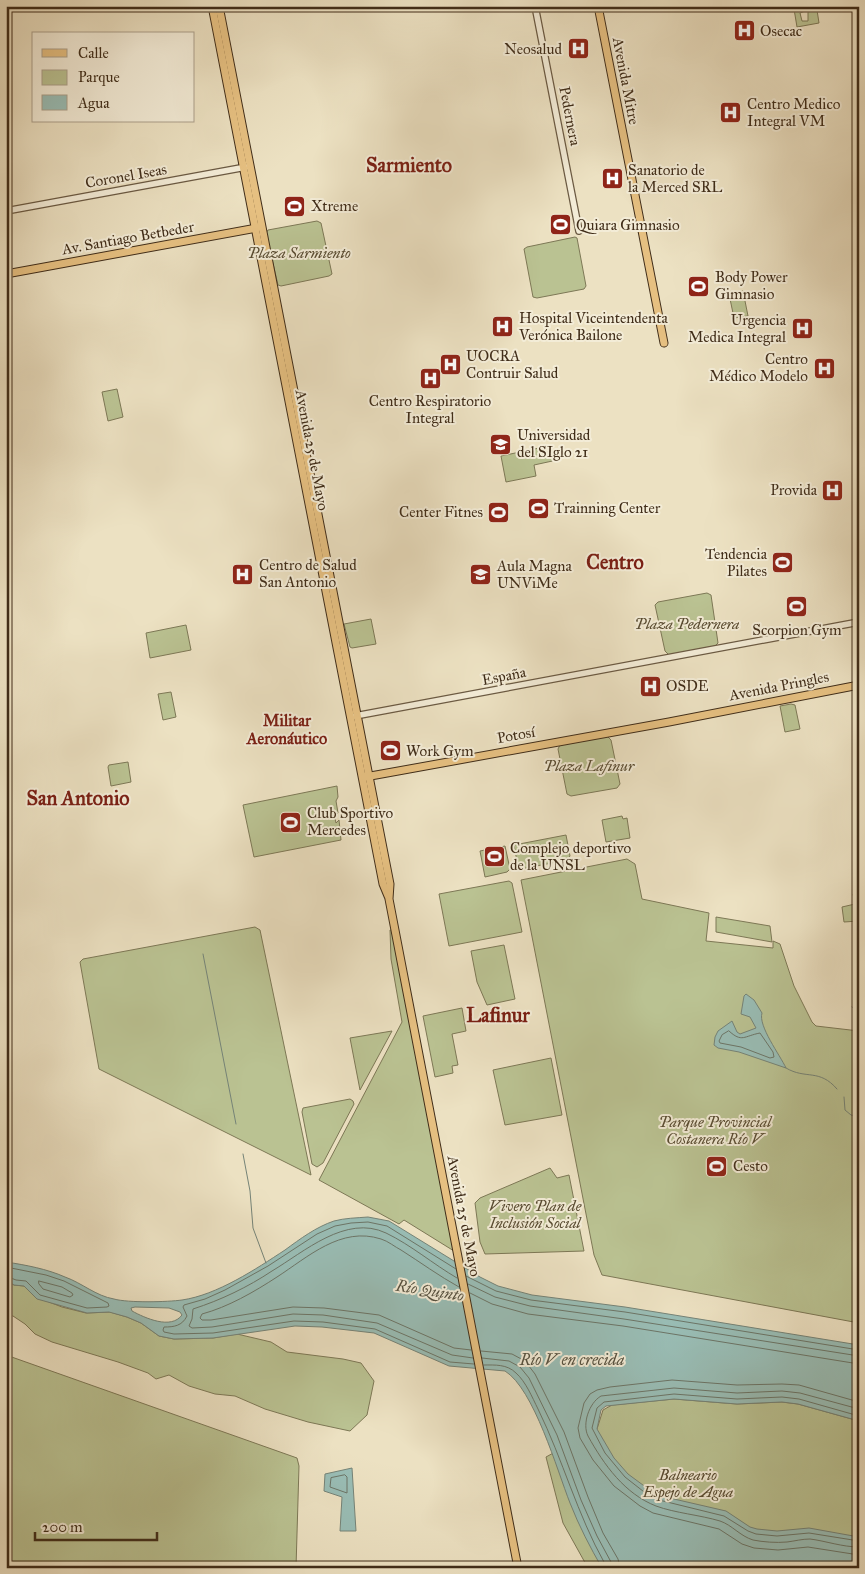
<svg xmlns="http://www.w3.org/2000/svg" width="865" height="1574" font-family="'IM FELL Great Primer',serif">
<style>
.green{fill:#bac292;stroke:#7d7856}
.water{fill:#99bdb5;stroke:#758377;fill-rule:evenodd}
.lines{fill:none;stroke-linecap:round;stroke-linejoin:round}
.shore{stroke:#6c7567;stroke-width:1}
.stream{stroke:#758377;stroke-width:1}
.minor-casing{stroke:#6b5a43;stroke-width:8}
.major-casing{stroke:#402d19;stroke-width:9}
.minor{stroke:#f3ecd7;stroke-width:5.5}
.major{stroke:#e6c081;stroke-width:7}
.labels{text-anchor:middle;stroke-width:4;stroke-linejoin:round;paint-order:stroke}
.poi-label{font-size:15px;fill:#402d19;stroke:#f3ecd7;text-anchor:start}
.street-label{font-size:15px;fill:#402d19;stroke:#f3ecd7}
.park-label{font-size:15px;font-style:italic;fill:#584b31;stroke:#f3ecd7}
.neighbourhood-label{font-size:16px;font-weight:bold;fill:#7a1f14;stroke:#f3ecd7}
.water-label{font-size:16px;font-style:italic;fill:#565140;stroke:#f3ecd7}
.district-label{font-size:20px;font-weight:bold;fill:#7a1f14;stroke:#f3ecd7}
</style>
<rect width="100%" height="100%" fill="#ece1c2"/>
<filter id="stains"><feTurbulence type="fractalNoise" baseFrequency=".004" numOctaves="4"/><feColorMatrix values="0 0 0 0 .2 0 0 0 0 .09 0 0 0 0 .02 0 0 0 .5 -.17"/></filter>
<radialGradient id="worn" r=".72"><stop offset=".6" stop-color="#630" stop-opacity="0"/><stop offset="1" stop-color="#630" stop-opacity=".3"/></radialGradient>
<!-- green -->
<g class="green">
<polygon points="796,6 804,6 805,11 800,13 802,21 808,21 808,12 817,10 819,23 797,27 794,9"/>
<polygon points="317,221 321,223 332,274 329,276 281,286 278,285 266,233 268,230"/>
<polygon points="575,237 577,238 586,286 584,289 537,298 533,297 524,249 527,247"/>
<polygon points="743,291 748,316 734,318 729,294"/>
<polygon points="117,389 123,417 108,421 102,392"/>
<polygon points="539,448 540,453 555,450 557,460 534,465 536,476 506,482 501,456"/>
<polygon points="707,593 711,595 718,643 715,646 669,655 665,651 655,605 658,602"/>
<polygon points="371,619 376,644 352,648 350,647 344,624"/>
<polygon points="186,625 191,650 150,658 146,633"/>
<polygon points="171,692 176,717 163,720 158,694"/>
<polygon points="791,704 795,705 800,729 785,732 780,706"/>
<polygon points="607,736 611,740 620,784 617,788 571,796 567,794 558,749 560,745"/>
<polygon points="128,762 131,782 111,786 108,767 109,765"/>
<polygon points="337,786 338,797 336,801 338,813 334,814 336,823 339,820 341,840 254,857 243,805"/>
<polygon points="622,816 623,819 627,818 630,838 606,842 602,820"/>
<polygon points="566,835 570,856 567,860 521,869 518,867 514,845"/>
<polygon points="505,846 510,869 507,872 485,877 480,851"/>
<polygon points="627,859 635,864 642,899 709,913 706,941 773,948 773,941 780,944 794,986 812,1022 816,1026 859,1031 859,1323 602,1275 594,1255 521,880"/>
<polygon points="509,881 512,883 522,932 449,946 439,894"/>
<polygon points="859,892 859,921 844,922 842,907 855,904 853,894"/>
<polygon points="716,917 770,926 772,942 716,932"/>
<polygon points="255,927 260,930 311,1175 99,1069 80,962 83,959"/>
<polygon points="390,930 392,930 454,1251 404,1220 399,1224 319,1180 402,1022 391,959"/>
<polygon points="504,945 515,999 487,1005 477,982 471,951"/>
<polygon points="462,1008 466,1031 452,1034 458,1065 452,1066 453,1073 435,1077 423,1016"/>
<polygon points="392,1031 360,1090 350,1038"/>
<polygon points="551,1058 562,1115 505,1125 493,1070"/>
<polygon points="350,1099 353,1101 354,1104 323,1163 317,1167 312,1164 302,1112 303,1108"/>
<polygon points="550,1168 557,1178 569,1175 584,1251 485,1254 480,1242 475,1203 480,1198"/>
<polygon points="6,1280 14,1285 24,1286 49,1302 62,1307 86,1313 110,1312 127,1317 141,1323 159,1336 174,1339 213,1338 237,1334 271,1342 287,1352 343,1359 361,1363 374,1381 367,1415 350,1431 308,1422 265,1409 235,1396 215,1394 189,1386 169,1375 156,1379 148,1373 118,1362 52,1342 35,1334 25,1324 13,1316 6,1315"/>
<polygon points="6,1355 297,1458 299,1466 296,1568 6,1568"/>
<polygon points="674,1399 737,1404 782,1402 798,1404 859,1421 859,1568 588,1568 563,1523 546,1457 597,1429 603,1410 612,1405"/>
</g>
<!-- water -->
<g class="water">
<path d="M746,994L754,1000L762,1013C758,1026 780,1055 786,1068L739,1052L718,1048L714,1045L715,1037L718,1031L732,1021L737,1032L740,1034L756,1028L750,1017L741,1014L744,996Z"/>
<path d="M368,1217L389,1221L480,1277L498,1286L532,1295L625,1307L859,1345V1421L798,1404L782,1402L737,1404L674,1399L606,1406L601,1410L597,1429L614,1458L628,1474L651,1491L661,1496L726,1511L750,1527L757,1529L777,1531L809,1528L859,1537V1568H602C590,1547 579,1526 570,1503C557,1470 534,1389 505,1371L449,1366L374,1333L322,1327L295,1326L213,1338L174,1339L159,1336L141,1323L127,1317L109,1312L87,1313L37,1299L24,1286L14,1285L6,1280V1262C26,1265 47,1269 65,1277C82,1283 96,1296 114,1299C128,1303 168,1302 182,1300C217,1295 256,1269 285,1250C300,1239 316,1227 334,1221C345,1218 356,1218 368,1217ZM135,1307L169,1308L180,1312L182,1315C171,1330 145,1318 132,1311L131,1308Z"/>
<polygon points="352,1468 356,1531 340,1531 342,1497 324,1491 325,1474"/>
</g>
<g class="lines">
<!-- shore -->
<g class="shore">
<path d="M729,1031C742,1043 744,1036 760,1033L773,1052L774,1057L770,1058L741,1047L720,1043L719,1041L722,1035Z"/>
<polyline points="6,1267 46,1275 64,1281 108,1303 109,1306 107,1307 87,1308 40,1295 26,1281 16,1280 6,1276"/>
<path d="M456,1269L387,1226L368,1222L351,1223L335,1226L317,1234L268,1266L225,1290L205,1299L184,1305L183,1307L187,1316C182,1326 174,1327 164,1327L163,1330L164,1332L174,1334L213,1333L294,1321L323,1322L375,1329L450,1362L474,1364"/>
<polyline points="466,1276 496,1291 531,1300 625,1312 859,1350"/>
<path d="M457,1278C433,1264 411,1245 386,1233C346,1214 304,1252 272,1271C248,1287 221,1300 193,1309L192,1319L189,1326L192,1328L212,1327L293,1314L323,1315L377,1323L452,1355L473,1358"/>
<polygon points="39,1281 62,1287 72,1293 73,1295 70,1297 43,1289 39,1284"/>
<polyline points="468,1284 495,1297 530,1306 624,1319 859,1356"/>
<path d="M459,1287C439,1276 420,1262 401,1250C395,1247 388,1241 381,1239C341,1226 308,1257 277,1277C254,1292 228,1307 202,1314L200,1318L202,1320H211L293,1307L324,1308L379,1315L454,1348L471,1350"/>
<polyline points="470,1293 492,1304 528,1314 623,1326 859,1364"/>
<polyline points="481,1351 512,1354 525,1361 535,1374 564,1432 588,1497 603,1533 618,1559 620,1568"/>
<polyline points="482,1358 509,1361 520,1367 529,1378 557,1435 581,1500 597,1536 611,1562 612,1568"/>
<path d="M484,1365C495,1365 507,1364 516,1373C526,1382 532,1397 538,1409C563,1460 577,1514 605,1564L606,1568"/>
<polyline points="859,1402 799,1385 782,1384 737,1385 672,1380 610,1387 597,1390 590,1394 584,1403 578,1428 580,1438 593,1460 614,1486 640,1506 653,1513 719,1529 742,1544 754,1548 778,1550 808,1547 859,1555"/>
<path d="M859,1409L800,1393L782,1391L737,1393L674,1388L601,1396C589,1403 582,1424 588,1436C604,1465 625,1494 656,1506C675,1513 700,1515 720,1521C732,1525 740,1536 753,1540C763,1542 776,1543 787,1542C795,1541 802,1539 810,1539C826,1541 842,1547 859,1547"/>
<polyline points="859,1416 799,1399 782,1397 737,1399 674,1394 604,1402 597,1408 592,1428 605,1453 625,1477 648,1495 659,1500 724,1516 748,1531 756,1534 777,1536 809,1533 859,1541"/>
<polygon points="345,1475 347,1477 347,1493 330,1487 331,1478"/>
</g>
<!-- stream -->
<g class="stream">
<polyline points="203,954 236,1124"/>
<polyline points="852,1007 859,1011"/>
<path d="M786,1068C806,1080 819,1068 837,1089"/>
<polyline points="844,1097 845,1110 851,1115 859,1117"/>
<polyline points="243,1154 250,1191 253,1228 266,1263"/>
</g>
<defs>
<g id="minor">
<polyline points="535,6 579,231"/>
<polyline points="6,211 246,167"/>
<polyline points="355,716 859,622"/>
</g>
<g id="major">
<polyline points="212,6 383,884 388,896"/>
<polyline points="219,6 390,884 389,899 518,1568"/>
<polyline points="598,6 664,343"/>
<polyline points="6,274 257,228"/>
<polyline points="365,777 669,722 859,685"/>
</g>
</defs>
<!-- minor casing -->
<use href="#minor" class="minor-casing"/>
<!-- major casing -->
<use href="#major" class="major-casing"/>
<!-- minor -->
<use href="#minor" class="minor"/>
<!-- major -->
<use href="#major" class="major"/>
</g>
<!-- icons -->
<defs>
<symbol id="hospital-square" viewBox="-11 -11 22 22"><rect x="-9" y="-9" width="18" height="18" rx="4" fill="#8f2418" stroke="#f3ecd7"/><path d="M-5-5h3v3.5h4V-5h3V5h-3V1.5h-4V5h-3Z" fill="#fff"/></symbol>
<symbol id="stadium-square" viewBox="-11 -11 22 22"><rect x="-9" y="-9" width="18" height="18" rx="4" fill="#8f2418" stroke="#f3ecd7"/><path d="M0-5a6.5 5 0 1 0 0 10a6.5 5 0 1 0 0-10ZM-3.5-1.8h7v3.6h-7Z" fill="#fff"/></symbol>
<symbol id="university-square" viewBox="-11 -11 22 22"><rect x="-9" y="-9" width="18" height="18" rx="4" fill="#8f2418" stroke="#f3ecd7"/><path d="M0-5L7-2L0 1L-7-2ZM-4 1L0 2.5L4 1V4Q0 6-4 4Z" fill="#fff"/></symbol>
</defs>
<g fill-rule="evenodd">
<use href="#hospital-square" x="732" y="18" width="25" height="25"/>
<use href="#hospital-square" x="566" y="36" width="25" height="25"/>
<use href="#hospital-square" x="718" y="100" width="25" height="25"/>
<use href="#hospital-square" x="600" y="166" width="25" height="25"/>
<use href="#stadium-square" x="282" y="194" width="25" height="25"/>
<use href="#stadium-square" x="548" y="212" width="25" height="25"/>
<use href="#stadium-square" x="686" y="274" width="25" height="25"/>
<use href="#hospital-square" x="490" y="314" width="25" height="25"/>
<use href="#hospital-square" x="790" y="316" width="25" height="25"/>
<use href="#hospital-square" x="438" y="352" width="25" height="25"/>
<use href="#hospital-square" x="812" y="356" width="25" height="25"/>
<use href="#hospital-square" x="418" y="366" width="25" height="25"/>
<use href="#university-square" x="488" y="432" width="25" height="25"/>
<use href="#hospital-square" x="820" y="478" width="25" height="25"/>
<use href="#stadium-square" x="526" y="496" width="25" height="25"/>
<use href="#stadium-square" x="486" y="500" width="25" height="25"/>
<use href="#stadium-square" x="770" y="550" width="25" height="25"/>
<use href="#hospital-square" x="230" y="562" width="25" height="25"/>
<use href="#university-square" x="468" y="562" width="25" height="25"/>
<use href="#stadium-square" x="784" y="594" width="25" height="25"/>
<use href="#hospital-square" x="638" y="674" width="25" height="25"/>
<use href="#stadium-square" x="378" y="738" width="25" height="25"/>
<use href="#stadium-square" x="278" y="810" width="25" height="25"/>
<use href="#stadium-square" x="482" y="844" width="25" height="25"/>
<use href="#stadium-square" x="704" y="1154" width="25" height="25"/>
</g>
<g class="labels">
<!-- poi labels -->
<g class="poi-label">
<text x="760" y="36">Osecac</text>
<text x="562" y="54" text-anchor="end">Neosalud</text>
<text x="747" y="109">Centro Medico<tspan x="747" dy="17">Integral VM</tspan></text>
<text x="628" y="175">Sanatorio de<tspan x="628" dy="17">la Merced SRL</tspan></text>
<text x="311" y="211">Xtreme</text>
<text x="576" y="230">Quiara Gimnasio</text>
<text x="715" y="282">Body Power<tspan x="715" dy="17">Gimnasio</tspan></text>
<text x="519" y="323">Hospital Viceintendenta<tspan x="519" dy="17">Verónica Bailone</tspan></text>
<text x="786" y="325" text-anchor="end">Urgencia<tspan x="786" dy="17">Medica Integral</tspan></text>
<text x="466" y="361">UOCRA<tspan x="466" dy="17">Contruir Salud</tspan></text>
<text x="808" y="364" text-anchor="end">Centro<tspan x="808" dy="17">Médico Modelo</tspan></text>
<text x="430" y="406" text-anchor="middle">Centro Respiratorio<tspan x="430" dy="17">Integral</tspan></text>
<text x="517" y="440">Universidad<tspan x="517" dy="17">del SIglo 21</tspan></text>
<text x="817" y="495" text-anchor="end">Provida</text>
<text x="554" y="513">Trainning Center</text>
<text x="483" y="517" text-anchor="end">Center Fitnes</text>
<text x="767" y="559" text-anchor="end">Tendencia<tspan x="767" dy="17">Pilates</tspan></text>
<text x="259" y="570">Centro de Salud<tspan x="259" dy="17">San Antonio</tspan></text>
<text x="497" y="571">Aula Magna<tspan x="497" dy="17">UNViMe</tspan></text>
<text x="797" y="635" text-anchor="middle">Scorpion Gym</text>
<text x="666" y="691">OSDE</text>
<text x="406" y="756">Work Gym</text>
<text x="307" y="818">Club Sportivo<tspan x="307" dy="17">Mercedes</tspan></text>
<text x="510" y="853">Complejo deportivo<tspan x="510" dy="17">de la UNSL</tspan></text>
<text x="733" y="1171">Cesto</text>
</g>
<!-- street labels -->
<g class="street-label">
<text transform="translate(626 81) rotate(79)" y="5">Avenida Mitre</text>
<text transform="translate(570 116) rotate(79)" y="5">Pedernera</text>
<text transform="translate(126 176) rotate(-10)" y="5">Coronel Iseas</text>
<text transform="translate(128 238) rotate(-10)" y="5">Av. Santiago Betbeder</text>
<text transform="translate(312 450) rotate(79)" y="5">Avenida 25 de Mayo</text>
<text transform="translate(504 676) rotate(-11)" y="5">España</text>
<text transform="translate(779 686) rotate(-11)" y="5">Avenida Pringles</text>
<text transform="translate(516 735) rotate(-10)" y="5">Potosí</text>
<text transform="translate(464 1216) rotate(79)" y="5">Avenida 25 de Mayo</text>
</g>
<!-- park labels -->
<g class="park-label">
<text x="299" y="258">Plaza Sarmiento</text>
<text x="687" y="629">Plaza Pedernera</text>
<text x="589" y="771">Plaza Lafinur</text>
<text x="715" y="1127">Parque Provincial<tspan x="715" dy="17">Costanera Río V</tspan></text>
<text x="535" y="1211">Vivero Plan de<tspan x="535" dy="17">Inclusión Social</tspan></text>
<text x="688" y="1480">Balneario<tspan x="688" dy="17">Espejo de Agua</tspan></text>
</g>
<!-- neighbourhood labels -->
<g class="neighbourhood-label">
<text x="287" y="726">Militar<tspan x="287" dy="18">Aeronáutico</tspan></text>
</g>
<!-- water labels -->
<g class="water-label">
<text transform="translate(430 1290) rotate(9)" y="6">Río Quinto</text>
<text x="572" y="1365">Río V en crecida</text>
</g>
<!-- district labels -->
<g class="district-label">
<text x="409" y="172">Sarmiento</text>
<text x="615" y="569">Centro</text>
<text x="78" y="805">San Antonio</text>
<text x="498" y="1022">Lafinur</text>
</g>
</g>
<!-- margin -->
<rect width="865" height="1574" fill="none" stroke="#ece1c2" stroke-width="25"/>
<rect x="8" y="8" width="850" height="1559" fill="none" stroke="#402d19" stroke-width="2.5"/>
<rect x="12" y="12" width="840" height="1549" fill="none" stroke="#402d19"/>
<!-- legend -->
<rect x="32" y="32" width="162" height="90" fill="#f3ecd7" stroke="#aba08b"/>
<rect x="42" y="49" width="25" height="8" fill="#e6c081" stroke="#aba08b"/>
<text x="78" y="58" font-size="15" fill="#402d19">Calle</text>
<rect x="42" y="70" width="25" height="15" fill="#bac292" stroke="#aba08b"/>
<text x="78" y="82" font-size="15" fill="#402d19">Parque</text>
<rect x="42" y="95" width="25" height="15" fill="#99bdb5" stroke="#aba08b"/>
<text x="78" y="108" font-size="15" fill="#402d19">Agua</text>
<!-- scale -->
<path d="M35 1532v8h122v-8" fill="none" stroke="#402d19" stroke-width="2.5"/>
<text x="42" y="1532" font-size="15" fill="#402d19" stroke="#f3ecd7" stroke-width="4" paint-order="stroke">200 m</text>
<rect width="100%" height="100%" filter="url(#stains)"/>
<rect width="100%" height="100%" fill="url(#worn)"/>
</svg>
